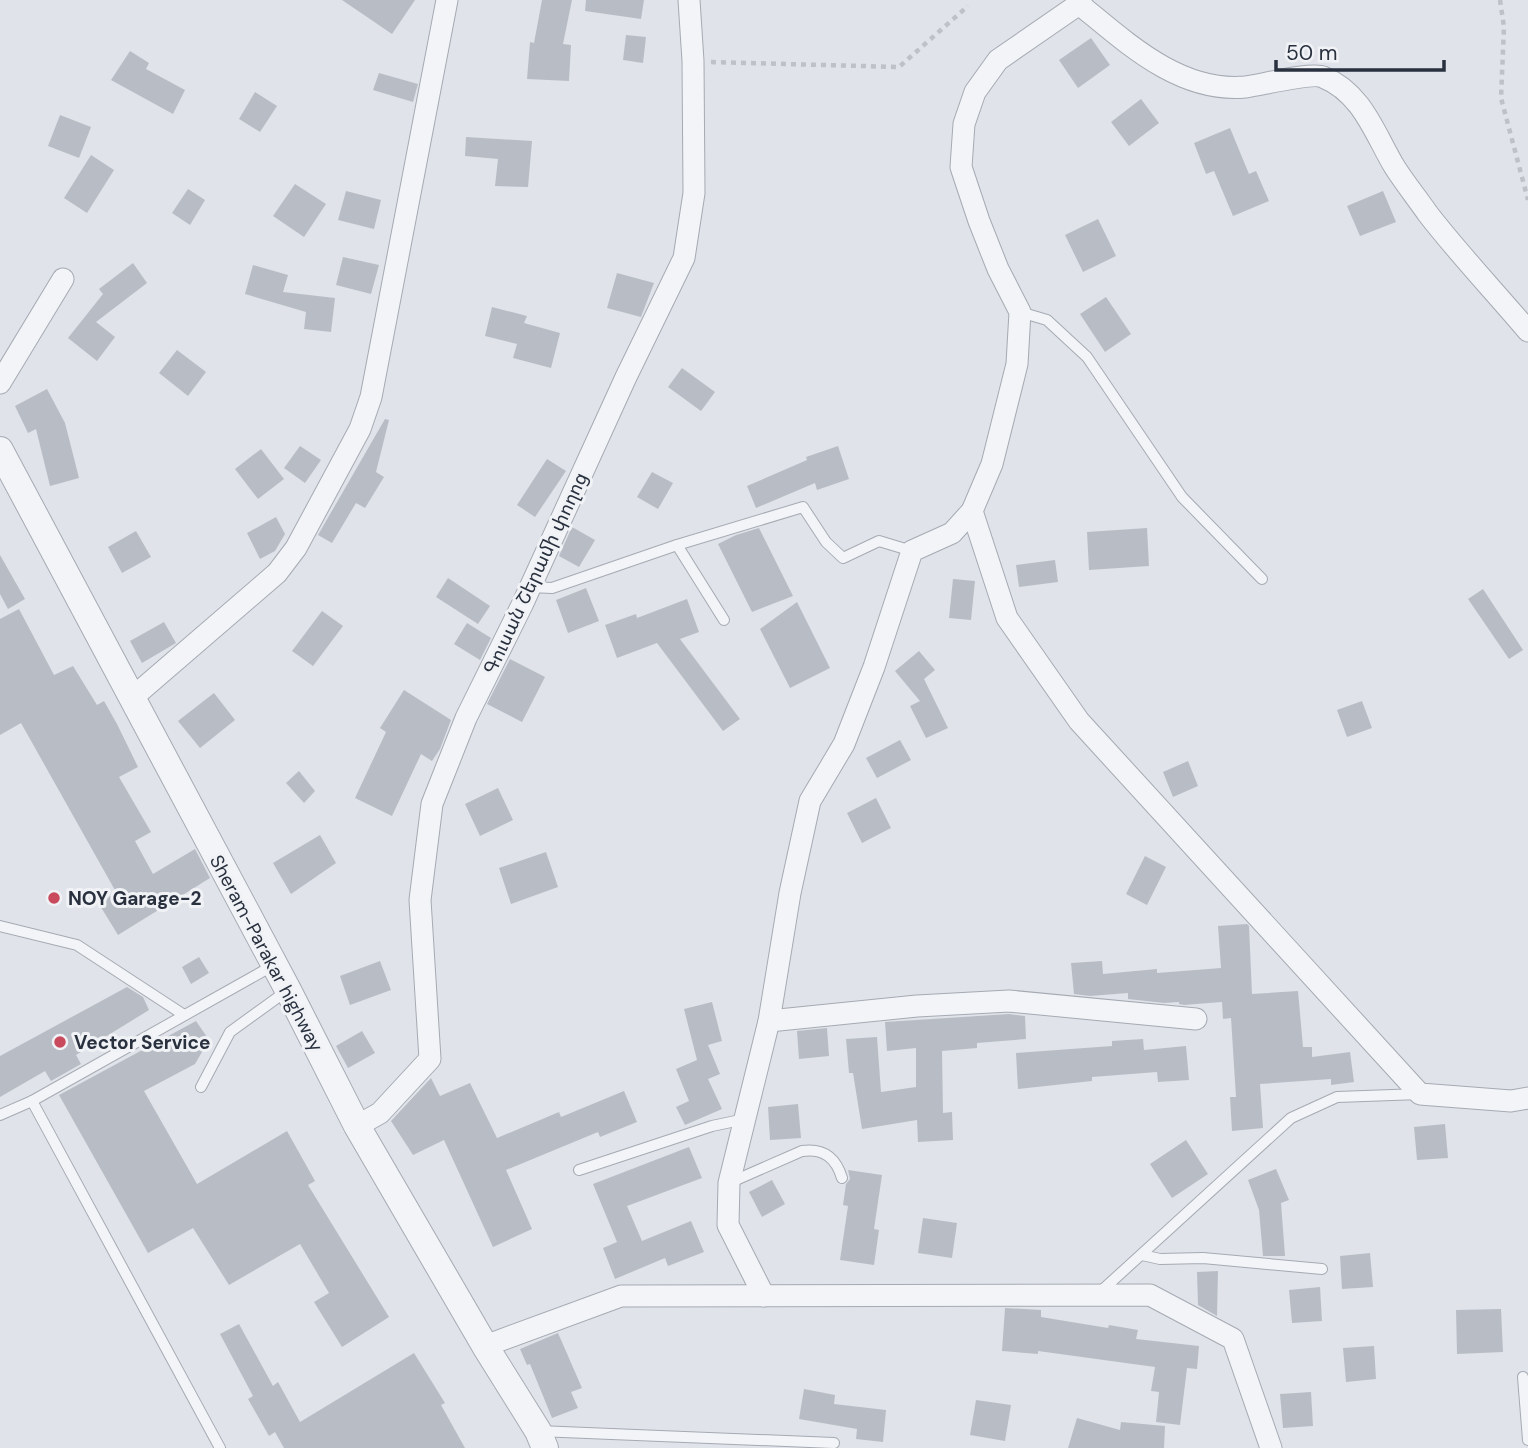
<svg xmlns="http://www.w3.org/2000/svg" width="1528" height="1448" font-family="'DM Sans','Noto Sans Armenian',sans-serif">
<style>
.building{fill:#b8bdc5}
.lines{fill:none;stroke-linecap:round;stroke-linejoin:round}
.service-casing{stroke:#a5aab3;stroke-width:12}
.minor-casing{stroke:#a5aab3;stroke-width:23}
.tertiary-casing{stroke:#a5aab3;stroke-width:28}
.path{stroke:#bec1c7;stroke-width:4.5;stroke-dasharray:5 5;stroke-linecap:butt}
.service{stroke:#f3f4f7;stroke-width:10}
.minor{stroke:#f3f4f7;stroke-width:21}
.tertiary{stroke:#f3f4f7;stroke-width:26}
.poi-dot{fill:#c94a5c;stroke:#f0f2f6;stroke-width:2.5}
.labels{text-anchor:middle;stroke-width:6;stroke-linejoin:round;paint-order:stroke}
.street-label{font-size:19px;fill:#29313f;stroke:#f0f2f6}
.poi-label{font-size:19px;font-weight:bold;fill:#29313f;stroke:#f0f2f6;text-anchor:start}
</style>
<rect width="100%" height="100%" fill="#e0e3e9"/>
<!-- building -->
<g class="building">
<polygon points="342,0 415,0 392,34"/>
<polygon points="542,0 572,0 563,44 571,45 569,81 527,79 530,42 534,43"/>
<polygon points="586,0 644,0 641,19 585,11"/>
<polygon points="626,35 646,37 643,63 623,60"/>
<polygon points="1091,38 1110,65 1078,88 1059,60"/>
<polygon points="130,51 149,63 146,69 185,90 173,114 111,80"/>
<polygon points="379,73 418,84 413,102 373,90"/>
<polygon points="255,92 277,106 260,132 239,119"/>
<polygon points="1141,99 1159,123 1129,146 1111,122"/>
<polygon points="60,115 91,127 79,158 48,146"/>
<polygon points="1230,128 1249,174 1256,171 1269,201 1233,216 1214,171 1206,174 1194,143"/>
<polygon points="466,137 532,141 528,187 495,186 498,159 465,156"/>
<polygon points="91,155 114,170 87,213 64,198"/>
<polygon points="295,184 326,204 304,237 273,216"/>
<polygon points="188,189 205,200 190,225 172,213"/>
<polygon points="346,191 381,200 374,229 338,220"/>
<polygon points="1383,191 1396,222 1360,236 1347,206"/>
<polygon points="1098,219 1116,256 1083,272 1065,235"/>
<polygon points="343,257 379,265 371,294 336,285"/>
<polygon points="133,263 147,283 96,322 115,337 97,361 68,338 103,294 99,289"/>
<polygon points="253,265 288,275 283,292 335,298 331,332 304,329 306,312 245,294"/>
<polygon points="617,273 654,283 641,317 607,308"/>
<polygon points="1106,297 1131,334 1105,352 1080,314"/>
<polygon points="492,307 527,316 524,323 560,333 551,368 513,358 517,344 485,336"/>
<polygon points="177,350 206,372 188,396 159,373"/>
<polygon points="682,368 715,392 701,411 668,387"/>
<polygon points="47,389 65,423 79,478 50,486 36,429 28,433 15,406"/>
<polygon points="385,419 389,420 376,472 384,477 365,508 356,503 332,543 318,535"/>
<polygon points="300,446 321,460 305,483 284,468"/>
<polygon points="838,446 849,479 817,490 815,483 756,508 747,486 807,460 806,457"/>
<polygon points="261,449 284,479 258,499 235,469"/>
<polygon points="547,459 566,471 535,517 517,505"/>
<polygon points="652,472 673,483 658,509 637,497"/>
<polygon points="276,517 285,534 275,551 260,559 247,533"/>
<polygon points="572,527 595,540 579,567 559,556"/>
<polygon points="759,528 793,596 752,612 718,544 736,535"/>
<polygon points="1147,528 1149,566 1089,570 1087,532"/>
<polygon points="136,531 151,557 122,573 108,547"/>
<polygon points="0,555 25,599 8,609 0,594"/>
<polygon points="1055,560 1058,582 1019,587 1016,565"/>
<polygon points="448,578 490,606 478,624 436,597"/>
<polygon points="953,579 975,581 971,620 949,618"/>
<polygon points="586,588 599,621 568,633 556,600"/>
<polygon points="1483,589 1523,650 1509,659 1468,599"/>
<polygon points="687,599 699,632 680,639 740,719 723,731 657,643 617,658 605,625 636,614 637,618"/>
<polygon points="797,602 830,668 790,688 760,629"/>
<polygon points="19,609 54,675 73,666 97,705 104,701 117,724 138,767 119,777 151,832 135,841 153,874 195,849 210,878 118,935 99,904 116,892 21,723 0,735 0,619"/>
<polygon points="322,611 343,626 313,666 292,651"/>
<polygon points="164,622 176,643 142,663 130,641"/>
<polygon points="467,623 491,638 480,660 454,644"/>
<polygon points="919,651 935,670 924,679 948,728 926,738 910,706 920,701 895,671"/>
<polygon points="510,659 545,677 522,722 487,704"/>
<polygon points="404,690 451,720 440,749 432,761 421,754 392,816 355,798 386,732 380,728"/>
<polygon points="214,693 235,720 200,748 178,721"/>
<polygon points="1362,701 1372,728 1347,737 1337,710"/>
<polygon points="900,740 911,760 877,778 866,758"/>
<polygon points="1188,761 1198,786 1173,797 1163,772"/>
<polygon points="299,771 315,791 304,803 286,783"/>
<polygon points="498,788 513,820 480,836 465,804"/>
<polygon points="876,798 891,828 862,843 847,813"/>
<polygon points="320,835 336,863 291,894 273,863"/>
<polygon points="546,852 558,887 511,904 499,868"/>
<polygon points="1145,856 1166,867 1147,905 1126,894"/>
<polygon points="1247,924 1249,926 1252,994 1298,991 1303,1047 1312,1047 1312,1057 1350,1052 1354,1082 1331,1085 1331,1079 1260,1084 1263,1128 1232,1131 1230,1097 1236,1097 1231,1018 1223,1019 1222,1002 1184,1005 1179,1004 1179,1002 1164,1003 1128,999 1128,993 1090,996 1074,994 1071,963 1102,961 1103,974 1157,969 1157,973 1221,968 1218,926"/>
<polygon points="199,957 209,973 191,984 182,967"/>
<polygon points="380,961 391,990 350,1005 340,976"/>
<polygon points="127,987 143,997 149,1010 76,1055 81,1064 51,1081 45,1071 0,1097 0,1056"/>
<polygon points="712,1002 722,1041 708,1045 720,1074 708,1079 722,1109 685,1125 676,1107 689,1101 676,1069 697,1060 684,1009"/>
<polygon points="1009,1014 1025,1016 1026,1039 977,1043 977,1048 942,1051 943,1113 952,1112 953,1140 918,1142 917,1120 862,1129 853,1073 849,1073 846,1039 877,1037 881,1092 916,1087 916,1048 887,1051 885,1022"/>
<polygon points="196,1021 209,1040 195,1064 144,1091 197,1184 287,1131 315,1181 308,1185 389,1317 342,1347 314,1302 329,1293 300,1244 229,1285 193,1228 148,1253 59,1095"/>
<polygon points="827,1028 829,1056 799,1059 797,1031"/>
<polygon points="362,1031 375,1053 348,1068 336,1046"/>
<polygon points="1143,1039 1144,1050 1186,1046 1189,1080 1158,1082 1157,1072 1092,1077 1092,1081 1018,1089 1016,1053 1112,1046 1112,1041"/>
<polygon points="431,1078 440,1096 470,1083 497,1138 559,1112 561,1117 624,1091 637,1122 600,1137 598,1132 506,1170 532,1229 493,1247 444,1140 413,1155 391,1121"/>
<polygon points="798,1104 801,1138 770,1140 768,1107"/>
<polygon points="1445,1124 1448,1158 1417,1160 1414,1127"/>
<polygon points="1186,1140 1208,1174 1172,1198 1150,1164"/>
<polygon points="689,1147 702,1178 627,1206 642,1241 691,1221 704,1252 668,1266 665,1258 615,1279 603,1248 617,1242 593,1184"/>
<polygon points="1276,1169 1289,1200 1281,1203 1285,1256 1263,1256 1259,1210 1248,1180"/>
<polygon points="848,1170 882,1175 874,1229 879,1230 874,1265 840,1260 848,1206 843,1205 846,1184 850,1179"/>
<polygon points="772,1180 785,1204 762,1217 749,1192"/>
<polygon points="923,1218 957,1223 952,1258 918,1253"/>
<polygon points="1370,1253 1373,1287 1342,1289 1340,1256"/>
<polygon points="1218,1271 1217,1316 1198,1305 1197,1272"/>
<polygon points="1320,1287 1322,1321 1292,1323 1289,1290"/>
<polygon points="1005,1308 1041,1310 1041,1317 1108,1328 1109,1325 1138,1330 1136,1339 1199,1346 1197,1369 1187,1368 1180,1425 1156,1422 1159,1392 1151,1391 1155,1367 1038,1351 1038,1354 1002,1351"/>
<polygon points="1501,1309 1503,1352 1457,1354 1456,1310"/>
<polygon points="239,1324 273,1386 278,1382 300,1422 414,1353 445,1403 441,1405 465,1448 284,1448 275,1432 269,1436 248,1399 253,1396 220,1334"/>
<polygon points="558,1333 582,1388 571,1392 578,1408 552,1418 530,1364 527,1365 520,1349"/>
<polygon points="1374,1346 1376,1379 1346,1382 1343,1348"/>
<polygon points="804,1389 835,1395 834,1404 886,1410 883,1442 856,1439 857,1429 799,1419"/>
<polygon points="1311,1392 1313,1426 1283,1428 1280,1394"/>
<polygon points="976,1400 1011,1405 1005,1441 970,1435"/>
<polygon points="1077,1418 1120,1430 1121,1422 1165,1426 1164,1448 1068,1448"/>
</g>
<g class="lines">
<defs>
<g id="service">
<polyline points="1020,312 1047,320 1087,357 1182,497 1262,579"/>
<polyline points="677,545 724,620"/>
<polyline points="530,587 552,588 677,545 803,507 826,542 843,558 879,541 912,551"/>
<polyline points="0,926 77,945 184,1015"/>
<polyline points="201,1087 230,1032 288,990"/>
<polyline points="32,1101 220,1448"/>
<polyline points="0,1115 32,1101 274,965"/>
<polyline points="579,1170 712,1126 745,1119"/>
<path d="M729,1183L802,1151C824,1148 836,1158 842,1178"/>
<polyline points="1142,1255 1160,1259 1203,1258 1322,1269"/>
<polyline points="1099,1293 1291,1118 1337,1097 1420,1094"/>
<polyline points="1523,1377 1528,1440"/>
<polyline points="538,1431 834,1443"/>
</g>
<g id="minor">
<path d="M1079,4C1126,42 1179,93 1245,87C1261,85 1312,72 1323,77C1362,93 1374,132 1394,166C1404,182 1417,198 1428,214C1459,254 1495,292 1528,331"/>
<polyline points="0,383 63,279"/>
<polyline points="972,511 1007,618 1079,721 1420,1094 1511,1101 1528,1098"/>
<polyline points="132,698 277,573 296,548 360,429 371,397 447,0"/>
<polyline points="769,1021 917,1006 1009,1001 1196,1019"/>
<polyline points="357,1126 380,1113 430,1059 420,900 432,804 466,718 523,603 626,377 684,258 694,193 693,61 689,0"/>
<polyline points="764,1296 728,1225 729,1183 769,1021 790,893 810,801 844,744 874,667 912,551 952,533 972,511 992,464 1017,364 1020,312 998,269 979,221 961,167 964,124 975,92 998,60 1079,4 1081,0"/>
<polyline points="485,1346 621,1296 1150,1295 1233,1339 1271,1448"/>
</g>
<polyline id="tertiary" points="0,450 288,990 357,1126 485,1346 538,1431 545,1448"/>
</defs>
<!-- service casing -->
<use href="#service" class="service-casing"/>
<!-- minor casing -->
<use href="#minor" class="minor-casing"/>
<!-- tertiary casing -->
<use href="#tertiary" class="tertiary-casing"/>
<!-- path -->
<g class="path">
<polyline points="1500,0 1504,27 1501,98 1528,200"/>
<polyline points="711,62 899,67 968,6"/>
</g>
<!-- service -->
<use href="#service" class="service"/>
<!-- minor -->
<use href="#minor" class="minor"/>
<!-- tertiary -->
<use href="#tertiary" class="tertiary"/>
</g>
<!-- markers -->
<g class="poi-dot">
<circle cx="54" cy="898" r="7"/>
<circle cx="60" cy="1042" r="7"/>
</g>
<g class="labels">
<!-- street labels -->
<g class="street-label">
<text transform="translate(535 573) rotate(-65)" y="7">Գուսան Շերամի փողոց</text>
<text transform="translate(267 953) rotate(62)" y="7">Sheram-Parakar highway</text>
</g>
<!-- poi labels -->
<g class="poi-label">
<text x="68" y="905">NOY Garage-2</text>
<text x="74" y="1049">Vector Service</text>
</g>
</g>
<!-- scale -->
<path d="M1276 60v10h168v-10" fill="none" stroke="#29313f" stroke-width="3.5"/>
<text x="1286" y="60" font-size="21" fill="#29313f" stroke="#f0f2f6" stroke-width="5" paint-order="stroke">50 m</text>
</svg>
